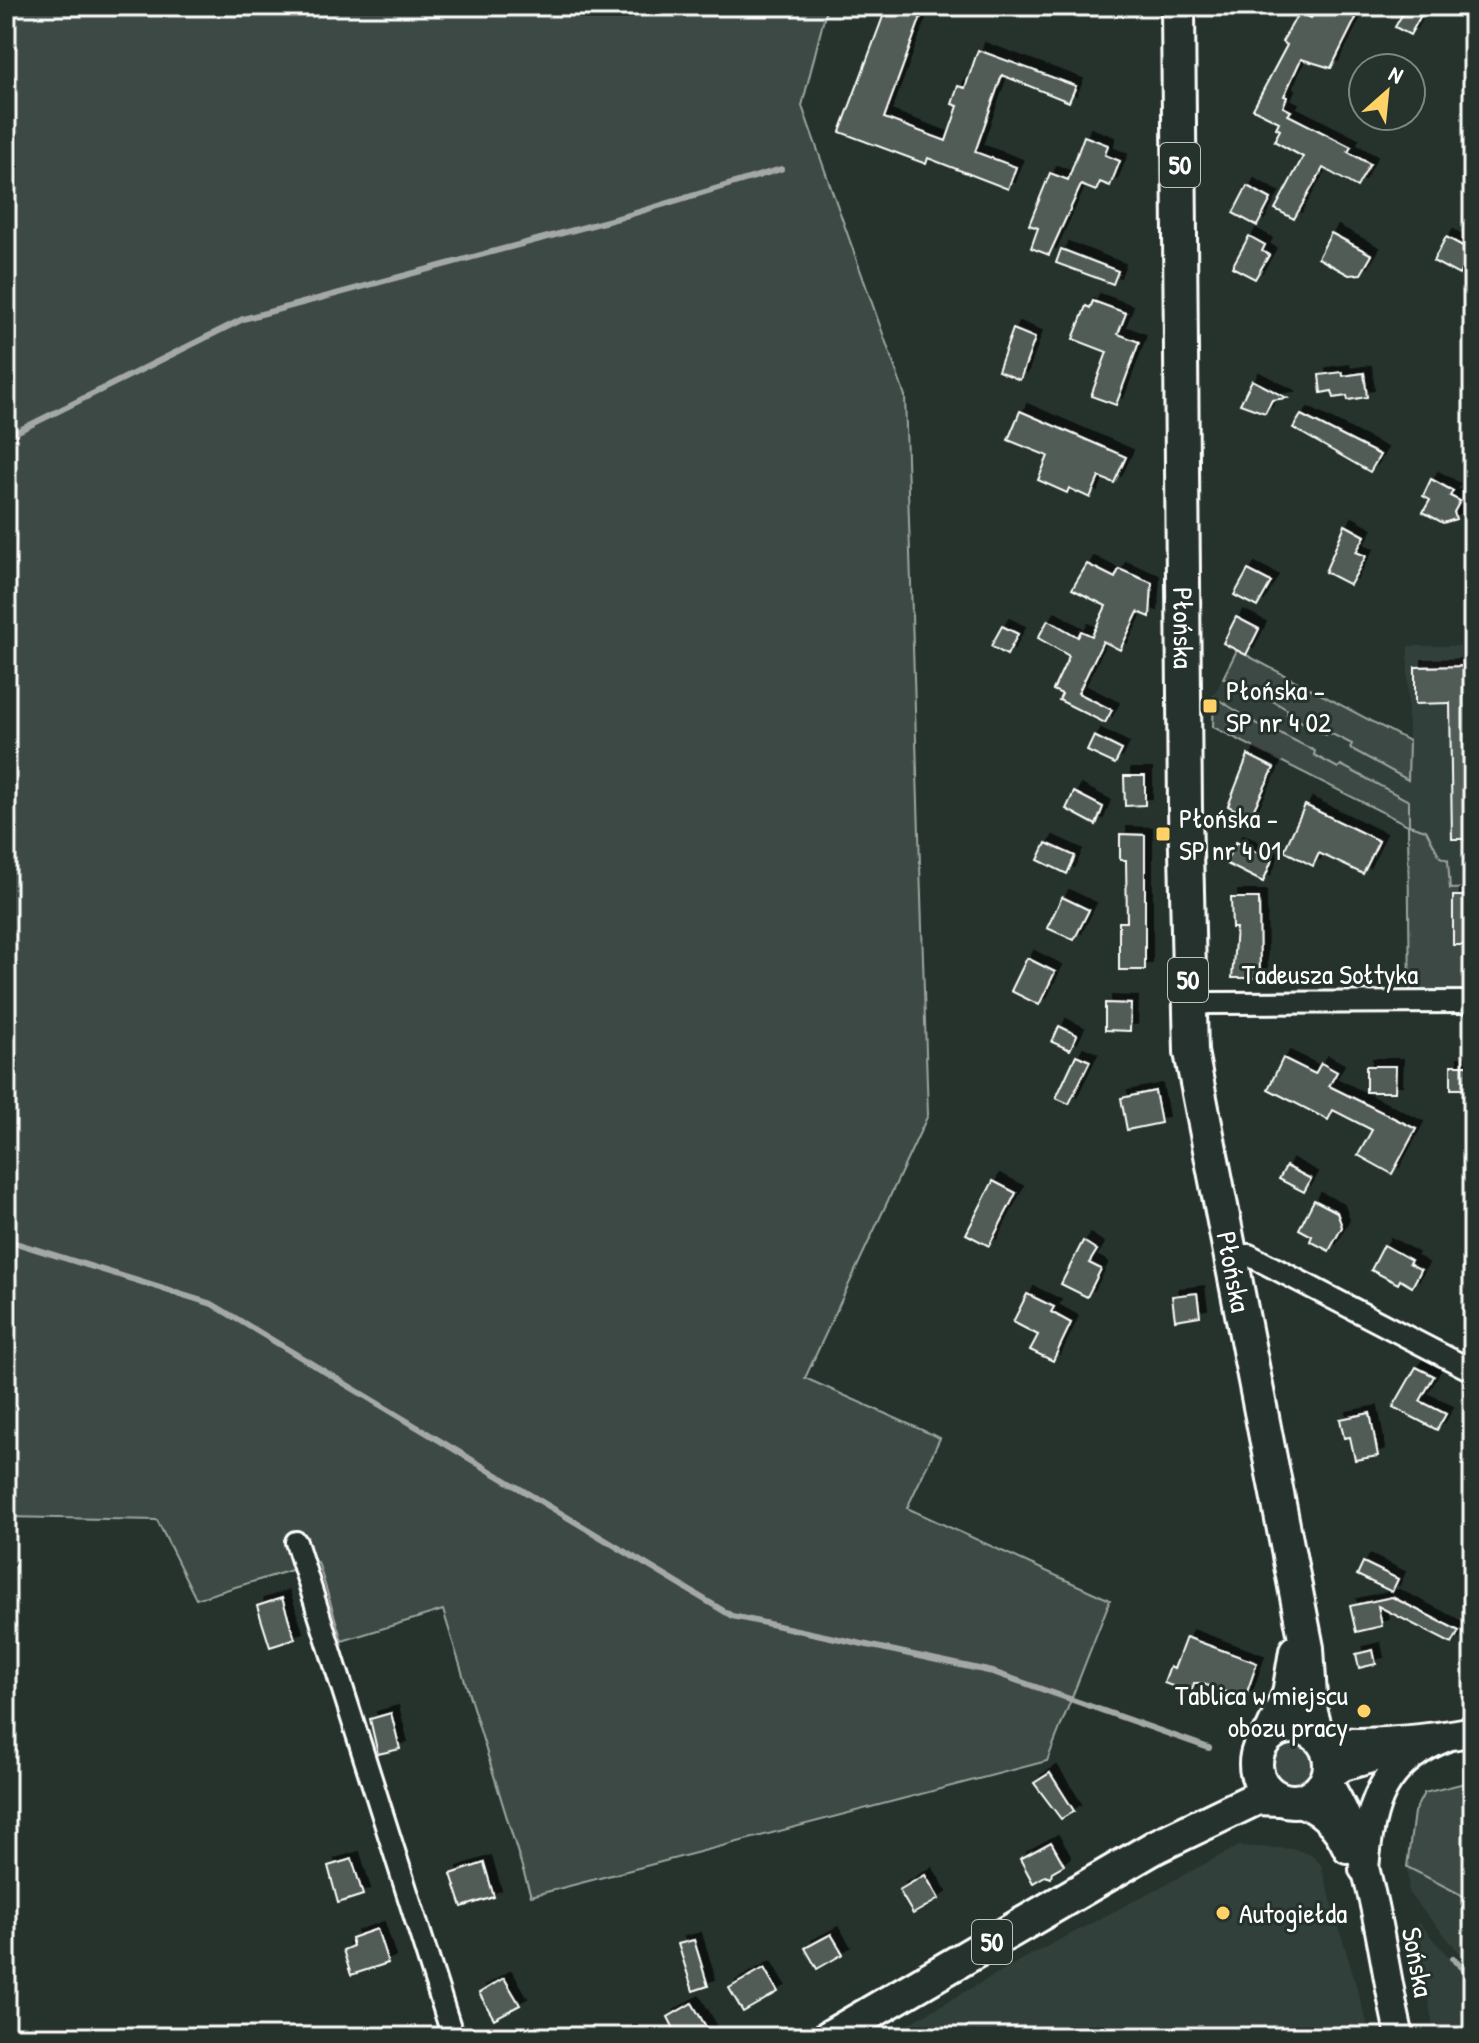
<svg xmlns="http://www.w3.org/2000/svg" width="1479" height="2043" font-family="'Patrick Hand',sans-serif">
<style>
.built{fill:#333f3a}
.green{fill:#3e4944;stroke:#9ea4a2;stroke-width:2}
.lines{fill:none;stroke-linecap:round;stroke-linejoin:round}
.stream{stroke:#a4a9a7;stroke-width:6}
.building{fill:#515c57;stroke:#fff;stroke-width:2;filter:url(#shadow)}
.minor-casing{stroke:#fff;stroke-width:26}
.tertiary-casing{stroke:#fff;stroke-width:32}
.secondary-casing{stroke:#fff;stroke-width:34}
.primary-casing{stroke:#fff;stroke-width:38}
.minor{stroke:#26332d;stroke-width:20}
.tertiary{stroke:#26332d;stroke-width:26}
.secondary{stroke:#26332d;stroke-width:28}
.primary{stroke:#26332d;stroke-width:32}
.poi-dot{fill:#ffd166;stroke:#26332d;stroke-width:3}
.labels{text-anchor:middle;stroke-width:6;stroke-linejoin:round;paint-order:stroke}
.shield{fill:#26332d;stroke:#bec2c0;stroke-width:2}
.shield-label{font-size:26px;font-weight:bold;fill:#fff}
.street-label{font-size:28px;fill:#fff;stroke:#26332d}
.poi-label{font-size:28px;fill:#fff;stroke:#26332d;text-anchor:start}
</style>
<defs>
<filter id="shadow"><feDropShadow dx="7" dy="-7" stdDeviation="0" flood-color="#0009"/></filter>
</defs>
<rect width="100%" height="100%" fill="#26332d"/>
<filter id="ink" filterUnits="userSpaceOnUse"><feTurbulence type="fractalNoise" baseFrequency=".0125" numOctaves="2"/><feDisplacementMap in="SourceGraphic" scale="16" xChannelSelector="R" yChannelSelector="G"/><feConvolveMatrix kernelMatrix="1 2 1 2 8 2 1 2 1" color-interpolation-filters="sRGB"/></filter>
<g filter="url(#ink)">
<!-- built -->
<g class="built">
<polygon points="1408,646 1473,646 1473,991 1410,992 1408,825 1213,727 1214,695 1237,650 1408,741"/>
<polygon points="1239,1846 1294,1849 1312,1855 1321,1865 1371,2037 885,2037 1021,1960"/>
<polygon points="1407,1867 1473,1901 1473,1968 1409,1894"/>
<polygon points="1419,1923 1473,1984 1473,2037 1435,2037 1415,1927"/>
</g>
<!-- green -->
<g class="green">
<polygon points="6,6 827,6 802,106 905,396 928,1115 805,1378 940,1438 907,1508 1110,1600 1047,1761 531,1896 443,1610 342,1641 318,1562 196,1599 157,1520 6,1517"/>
<polygon points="1237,650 1409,741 1408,780 1350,748 1352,744 1328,732 1326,735 1287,714 1288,710 1264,696 1262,699 1223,678"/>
<polygon points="1214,697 1274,734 1276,731 1315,751 1314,755 1338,768 1341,765 1409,801 1409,825 1426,830 1440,857 1448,860 1450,889 1473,888 1473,991 1410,992 1408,825 1213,727"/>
<circle cx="1293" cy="1764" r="23"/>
<polygon points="1473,1781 1473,1901 1407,1867 1414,1812 1424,1793"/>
</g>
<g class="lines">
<!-- stream -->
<g class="stream">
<polyline points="6,437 243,319 622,217 781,169"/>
<polyline points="6,1240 212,1304 732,1616 993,1672 1209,1748"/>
<polyline points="1453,1958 1473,1980"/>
</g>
</g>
<!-- building -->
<g class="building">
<polygon points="887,6 909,6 923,11 884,118 946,141 958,106 952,104 958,86 965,88 978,50 1076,86 1069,102 1002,75 975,152 1016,167 1008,189 928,158 926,164 840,132"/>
<polygon points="1317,6 1332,6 1356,18 1331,68 1301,59 1284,96 1287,97 1283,107 1291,111 1288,115 1351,147 1348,152 1370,164 1357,187 1323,168 1294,219 1275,209 1303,157 1274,141 1280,130 1276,128 1279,122 1253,109 1287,45 1282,42 1299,12 1311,18"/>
<polygon points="1407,6 1426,6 1410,35 1395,27"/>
<polygon points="1084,136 1108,145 1105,155 1120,161 1110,186 1100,182 1096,191 1081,185 1049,255 1031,248 1038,228 1029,225 1050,173 1068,180"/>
<polygon points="1247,186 1271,199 1257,226 1233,213"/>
<polygon points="1331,233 1372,255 1361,274 1349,275 1318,258"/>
<polygon points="1249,236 1265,245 1262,251 1269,255 1255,279 1232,267"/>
<polygon points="1446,237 1472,251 1459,275 1433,261"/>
<polygon points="1061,249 1118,271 1113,284 1056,263"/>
<polygon points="1093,301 1126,313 1118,334 1139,342 1116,405 1091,396 1107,352 1073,339 1086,306 1090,308"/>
<polygon points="1013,329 1035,338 1020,380 998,371"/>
<polygon points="1342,372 1343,376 1364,373 1367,397 1348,400 1347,396 1334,398 1332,391 1321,393 1319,375"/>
<polygon points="1252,380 1287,398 1272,400 1265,413 1240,404"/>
<polygon points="1020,411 1126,457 1114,483 1099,477 1090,498 1069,488 1067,493 1038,480 1048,456 1008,440"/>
<polygon points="1301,415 1380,455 1370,472 1293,428"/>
<polygon points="1431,479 1453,491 1450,496 1460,501 1454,512 1456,519 1443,523 1423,512 1430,500 1423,496"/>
<polygon points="1345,525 1365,536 1356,552 1366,556 1350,585 1325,572"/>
<polygon points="1087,564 1115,578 1119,569 1152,583 1150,617 1138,612 1120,650 1103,641 1078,693 1112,710 1105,723 1059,700 1062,694 1053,690 1069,656 1038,638 1048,620 1078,637 1081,631 1092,636 1106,606 1072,589"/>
<polygon points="1248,570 1271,582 1257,607 1234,595"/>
<polygon points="1236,617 1259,629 1246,655 1223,643"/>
<polygon points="1002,626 1018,634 1007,655 991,646"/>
<polygon points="1473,666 1473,839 1452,839 1450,703 1415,704 1415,667"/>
<polygon points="1094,736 1122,750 1115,764 1087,751"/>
<polygon points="1248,755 1274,768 1250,817 1228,806"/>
<polygon points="1124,776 1145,776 1145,805 1125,806"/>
<polygon points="1074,792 1103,807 1096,825 1066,809"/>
<polygon points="1305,805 1379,841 1363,874 1319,853 1313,866 1284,851"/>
<polygon points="1120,834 1145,835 1145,970 1119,970 1119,922 1127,922 1126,860 1120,860"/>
<polygon points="1236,842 1272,860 1263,882 1225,863"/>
<polygon points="1046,843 1075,856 1067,874 1038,860"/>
<rect x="1453" y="896" width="20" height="49"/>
<polygon points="1062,897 1089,910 1074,940 1047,928"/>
<polygon points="1231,898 1259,898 1260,978 1232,978 1236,928 1232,928"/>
<polygon points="1027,958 1055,972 1039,1005 1011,991"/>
<polygon points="1105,1003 1131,1004 1130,1031 1105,1030"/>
<polygon points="1059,1026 1077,1035 1070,1050 1052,1042"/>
<polygon points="1076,1055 1090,1061 1069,1104 1056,1098"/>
<polygon points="1283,1058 1315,1074 1321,1063 1337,1072 1329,1086 1416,1129 1392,1174 1358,1155 1372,1130 1333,1110 1328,1120 1268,1089"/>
<rect x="1451" y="1065" width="22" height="24"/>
<polygon points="1366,1066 1396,1066 1395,1092 1366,1092"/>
<polygon points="1155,1091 1161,1123 1127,1130 1121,1098"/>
<polygon points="1286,1166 1311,1179 1304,1192 1279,1179"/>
<polygon points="993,1181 1016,1193 989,1246 966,1234"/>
<polygon points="1314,1200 1337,1212 1342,1227 1329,1251 1310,1241 1312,1236 1299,1229"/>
<polygon points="1083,1241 1097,1250 1089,1263 1101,1269 1087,1297 1061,1284"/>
<polygon points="1384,1245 1411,1260 1409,1263 1421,1270 1412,1287 1400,1280 1398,1284 1371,1270"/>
<polygon points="1197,1293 1200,1316 1175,1320 1172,1296"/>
<polygon points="1027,1294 1054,1307 1051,1312 1071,1323 1053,1361 1030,1350 1038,1335 1013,1322"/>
<polygon points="1416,1367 1434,1376 1420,1401 1446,1414 1437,1430 1393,1407"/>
<polygon points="1370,1413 1378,1456 1355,1460 1350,1437 1344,1438 1340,1419"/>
<polygon points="1363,1562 1398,1579 1392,1592 1357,1575"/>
<polygon points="1392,1597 1459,1631 1452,1644 1378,1606 1382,1626 1356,1632 1350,1606"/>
<polygon points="282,1598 295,1639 270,1647 257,1606"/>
<polygon points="1186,1637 1257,1663 1245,1698 1200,1683 1194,1683 1191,1693 1164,1683 1170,1667 1174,1669"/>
<polygon points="1373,1650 1376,1664 1359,1668 1356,1654"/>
<polygon points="391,1713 400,1749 378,1754 370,1719"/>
<polygon points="1050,1773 1074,1811 1061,1819 1034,1783"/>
<polygon points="1051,1842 1064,1865 1052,1872 1051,1878 1045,1876 1033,1883 1020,1859"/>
<polygon points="352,1859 363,1895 338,1903 328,1866"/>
<polygon points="484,1863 494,1897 462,1907 451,1874"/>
<polygon points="925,1875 939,1899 913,1914 899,1890"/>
<polygon points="377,1929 388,1963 351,1975 343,1950 353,1946 351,1938"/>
<polygon points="831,1934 843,1954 817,1969 805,1948"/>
<polygon points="694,1940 708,1986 693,1991 678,1944"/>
<polygon points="764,1968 778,1992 743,2012 729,1988"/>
<polygon points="504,1978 520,2005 494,2019 479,1993"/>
<polygon points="692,2003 709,2032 701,2037 678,2037 668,2017"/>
</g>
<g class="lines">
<defs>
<g id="minor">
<polyline points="1188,1006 1208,1003 1473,1002"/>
<polyline points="1228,1255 1249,1255 1473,1371"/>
<polyline points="296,1542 453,2037"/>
</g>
<g id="tertiary">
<path d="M1327,1780C1376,1856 1379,1951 1400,2037"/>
<path d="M1293,1801C1320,1809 1335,1823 1347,1849"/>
</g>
<g id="secondary">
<path d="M1321,1738C1343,1750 1445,1737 1473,1731"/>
<polyline points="1328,1776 1343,1766 1396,1751"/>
<path d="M1364,1869C1369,1806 1381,1763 1445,1737"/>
</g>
<g id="primary">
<path id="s1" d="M1178,6L1185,810L1191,1052L1307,1648L1311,1713L1317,1734"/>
<circle cx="1293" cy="1764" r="37"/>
<polyline points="1271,1734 1289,1694 1296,1651"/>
<polyline points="829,2037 1155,1847 1257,1798 1280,1799"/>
</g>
</defs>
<!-- minor casing -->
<use href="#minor" class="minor-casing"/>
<!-- tertiary casing -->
<use href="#tertiary" class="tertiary-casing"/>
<!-- secondary casing -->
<use href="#secondary" class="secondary-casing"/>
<!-- primary casing -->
<use href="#primary" class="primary-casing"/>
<!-- minor -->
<use href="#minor" class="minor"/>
<!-- tertiary -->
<use href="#tertiary" class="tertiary"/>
<!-- secondary -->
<use href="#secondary" class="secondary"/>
<!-- primary -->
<use href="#primary" class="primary"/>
</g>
</g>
<!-- markers -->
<g class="poi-dot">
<rect x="1202" y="698" width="16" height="16" rx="4"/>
<rect x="1155" y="826" width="16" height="16" rx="4"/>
<circle cx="1364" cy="1711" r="8"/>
<circle cx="1223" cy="1913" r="8"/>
</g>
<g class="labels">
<!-- shield labels -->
<g class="shield">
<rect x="1160" y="143" width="40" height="44" rx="6"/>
<rect x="1168" y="958" width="40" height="44" rx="6"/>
<rect x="972" y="1920" width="40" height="44" rx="6"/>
</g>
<g class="shield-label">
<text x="1180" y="174">50</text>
<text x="1188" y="989">50</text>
<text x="992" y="1951">50</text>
</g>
<!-- street labels -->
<g class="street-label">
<text dy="10" stroke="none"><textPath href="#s1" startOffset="622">Płońska</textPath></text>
<text x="1330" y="984">Tadeusza Sołtyka</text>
<text dy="10" stroke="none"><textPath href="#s1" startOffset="1270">Płońska</textPath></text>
<text transform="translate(1418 1962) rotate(79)" y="10">Sońska</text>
</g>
<!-- poi labels -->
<g class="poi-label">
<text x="1226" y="700">Płońska -<tspan x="1226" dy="32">SP nr 4 02</tspan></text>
<text x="1179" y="828">Płońska -<tspan x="1179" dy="32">SP nr 4 01</tspan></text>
<text x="1348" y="1705" text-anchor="end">Tablica w miejscu<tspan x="1348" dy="32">obozu pracy</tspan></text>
<text x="1239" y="1923">Autogiełda</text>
</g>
</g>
<!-- margin -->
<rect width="1479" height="2043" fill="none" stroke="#26332d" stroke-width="32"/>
<rect x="16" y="16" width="1447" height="2011" fill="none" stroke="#fff" stroke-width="3" filter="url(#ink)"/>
<!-- north arrow -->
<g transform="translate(1387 92) rotate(27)"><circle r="38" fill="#26332d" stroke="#7d8581" stroke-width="2"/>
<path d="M0-6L14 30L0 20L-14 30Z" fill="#ffd166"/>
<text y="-12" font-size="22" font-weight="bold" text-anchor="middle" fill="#ffffff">N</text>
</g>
</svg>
